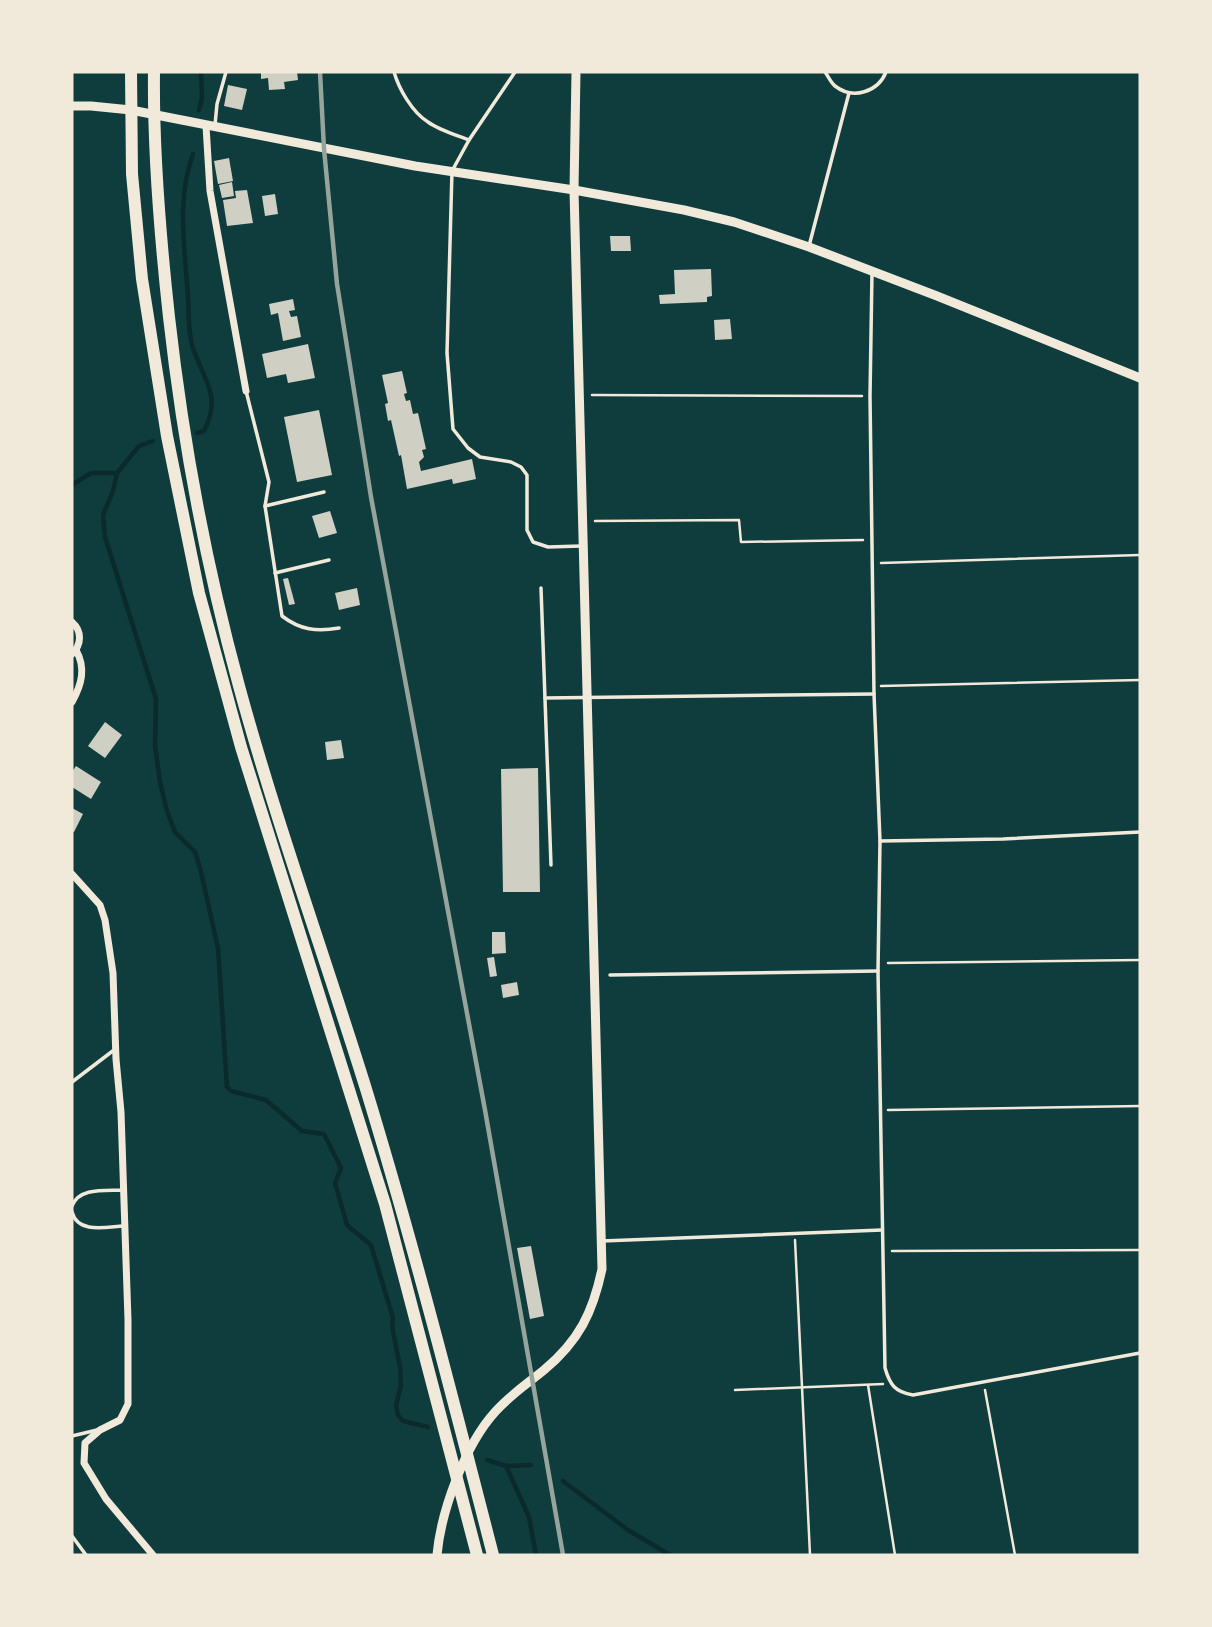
<svg xmlns="http://www.w3.org/2000/svg" width="1212" height="1627" font-family="'Space Grotesk',sans-serif">
<style>
.lines{fill:none;stroke-linecap:round;stroke-linejoin:round}
.stream{stroke:#0a2a2b;stroke-width:4.5}
.building{fill:#cfcfc3}
.path{stroke:#f1e9da;stroke-width:2.5}
.service{stroke:#f1e9da;stroke-width:3.5}
.minor{stroke:#f1e9da;stroke-width:7}
.tertiary{stroke:#f1e9da;stroke-width:9}
.trunk{stroke:#f1e9da;stroke-width:12}
.rail{stroke:#97a49c;stroke-width:4.5}
</style>
<rect width="100%" height="100%" fill="#0f3d3e"/>
<g class="lines">
<!-- stream -->
<g class="stream">
<polyline points="199,110 202,98 201,72"/>
<path d="M193,154C176,200 185,248 188,297C189,312 188,330 192,345C202,379 223,394 204,431L197,433"/>
<polyline points="153,441 139,446 117,473 113,491 103,515 105,537 156,699 155,745 160,782 167,811 175,832 195,852 201,872 218,948 227,1087 231,1091 266,1100 302,1131 324,1134 341,1168 335,1183 347,1225 371,1245 393,1318 392,1326 400,1367 401,1385 396,1406 398,1415 403,1421 428,1427"/>
<polyline points="72,485 91,473 117,473"/>
<polyline points="487,1460 506,1466 531,1465"/>
<polyline points="506,1466 529,1517 536,1555"/>
<polyline points="563,1481 628,1530 670,1555"/>
<polyline points="1138,1555 1140,1555"/>
</g>
</g>
<!-- building -->
<g class="building">
<polygon points="261,72 297,72 298,80 284,82 285,89 269,90 268,78 261,79"/>
<polygon points="228,85 247,89 242,110 224,106"/>
<polygon points="229,158 233,181 218,184 214,161"/>
<polygon points="232,182 234,196 222,198 219,185"/>
<polygon points="247,190 253,223 227,226 223,200 236,198 235,191"/>
<polygon points="275,194 278,214 265,216 262,196"/>
<polygon points="610,236 630,236 631,251 611,251"/>
<polygon points="711,269 712,296 707,297 707,302 660,304 659,295 675,294 674,270"/>
<polygon points="293,299 295,310 289,311 291,317 297,316 301,337 283,341 278,313 271,315 269,304"/>
<polygon points="730,319 732,339 715,340 714,320"/>
<polygon points="308,344 315,378 288,383 286,374 267,378 262,354"/>
<polygon points="402,371 407,393 404,394 406,401 410,400 413,414 418,413 426,449 422,450 424,457 419,462 421,471 472,459 476,479 453,484 452,479 407,489 401,455 399,456 391,420 388,421 385,404 388,403 382,375"/>
<polygon points="319,410 332,475 297,482 284,417"/>
<polygon points="330,511 337,533 319,538 312,516"/>
<polygon points="288,578 295,604 289,605 283,579"/>
<polygon points="357,588 360,605 339,610 335,593"/>
<polygon points="105,722 122,735 105,758 88,746"/>
<polygon points="341,740 344,758 327,760 325,742"/>
<polygon points="76,766 101,782 91,799 72,787 72,772"/>
<polygon points="538,768 540,892 503,892 501,769"/>
<polygon points="72,808 83,814 74,832 72,831"/>
<polygon points="492,932 505,932 506,953 492,954"/>
<polygon points="494,957 497,976 490,977 487,958"/>
<polygon points="517,982 519,995 503,998 501,985"/>
<polygon points="531,1246 544,1316 530,1319 517,1248"/>
</g>
<g class="lines">
<!-- path -->
<g class="path">
<polyline points="592,395 862,396"/>
<polyline points="595,521 739,520 741,542 863,540"/>
<polyline points="881,563 1140,555"/>
<polyline points="881,686 1140,680"/>
<polyline points="888,963 1140,960"/>
<polyline points="888,1110 1140,1106"/>
<polyline points="795,1240 810,1555"/>
<polyline points="892,1251 1140,1250"/>
<polyline points="868,1385 895,1555"/>
<polyline points="735,1390 883,1384"/>
<polyline points="985,1390 1015,1555"/>
</g>
<!-- service -->
<g class="service">
<path d="M394,72C399,89 412,112 428,122C439,130 456,135 469,140"/>
<polyline points="515,72 469,140 452,171 447,353 453,429 468,448 480,457 511,462 521,467 527,475 527,530 533,542 548,547 581,546"/>
<path d="M825,72C828,76 831,83 835,86C853,100 878,92 886,72"/>
<polyline points="215,125 217,104 226,72"/>
<polyline points="809,246 849,93"/>
<path d="M872,273L870,396L874,694L880,841L878,971L885,1368C890,1385 895,1392 913,1395L1140,1353"/>
<path d="M246,391L269,482L265,506L282,616C300,630 317,632 339,628"/>
<polyline points="265,506 324,492"/>
<polyline points="275,573 329,560"/>
<polyline points="541,588 551,865"/>
<polyline points="545,698 874,694"/>
<polyline points="880,841 1003,839 1140,832"/>
<polyline points="610,975 878,971"/>
<polyline points="72,1082 114,1050"/>
<path d="M72,1206C79,1187 106,1191 123,1190"/>
<path d="M72,1212C78,1234 106,1227 123,1226"/>
<polyline points="602,1241 882,1230"/>
<polyline points="72,1436 97,1430"/>
<polyline points="72,1536 86,1555"/>
</g>
<!-- minor -->
<g class="minor">
<polyline points="206,126 210,191 246,391"/>
<path d="M72,622C82,631 82,644 72,654"/>
<path d="M72,702C82,684 86,668 76,650"/>
<polyline points="72,874 100,905 105,920 113,973 116,1059 121,1112 128,1320 128,1404 120,1420 100,1430 85,1443 84,1463 106,1499 153,1555"/>
</g>
<!-- tertiary -->
<g class="tertiary">
<polyline points="72,106 91,106 131,110 415,166 574,190 684,210 734,222 809,247 937,296 1140,378"/>
<path d="M437,1555C441,1511 465,1445 495,1412C510,1395 527,1384 544,1370C579,1341 593,1312 602,1269L574,190L576,72"/>
</g>
<!-- trunk -->
<g class="trunk">
<polyline points="131,72 132,174 142,279 167,436 199,593 241,747 385,1204 477,1555"/>
<path d="M154,72C153,154 160,235 169,317C183,442 206,565 239,686C276,822 324,954 366,1089C413,1243 453,1399 493,1555"/>
</g>
<!-- rail -->
<polyline class="rail" points="320,72 324,149 337,284 371,497 485,1110 563,1555"/>
</g>
<!-- border -->
<rect width="1212" height="1627" fill="none" stroke="#f1e9da" stroke-width="147"/>
</svg>
